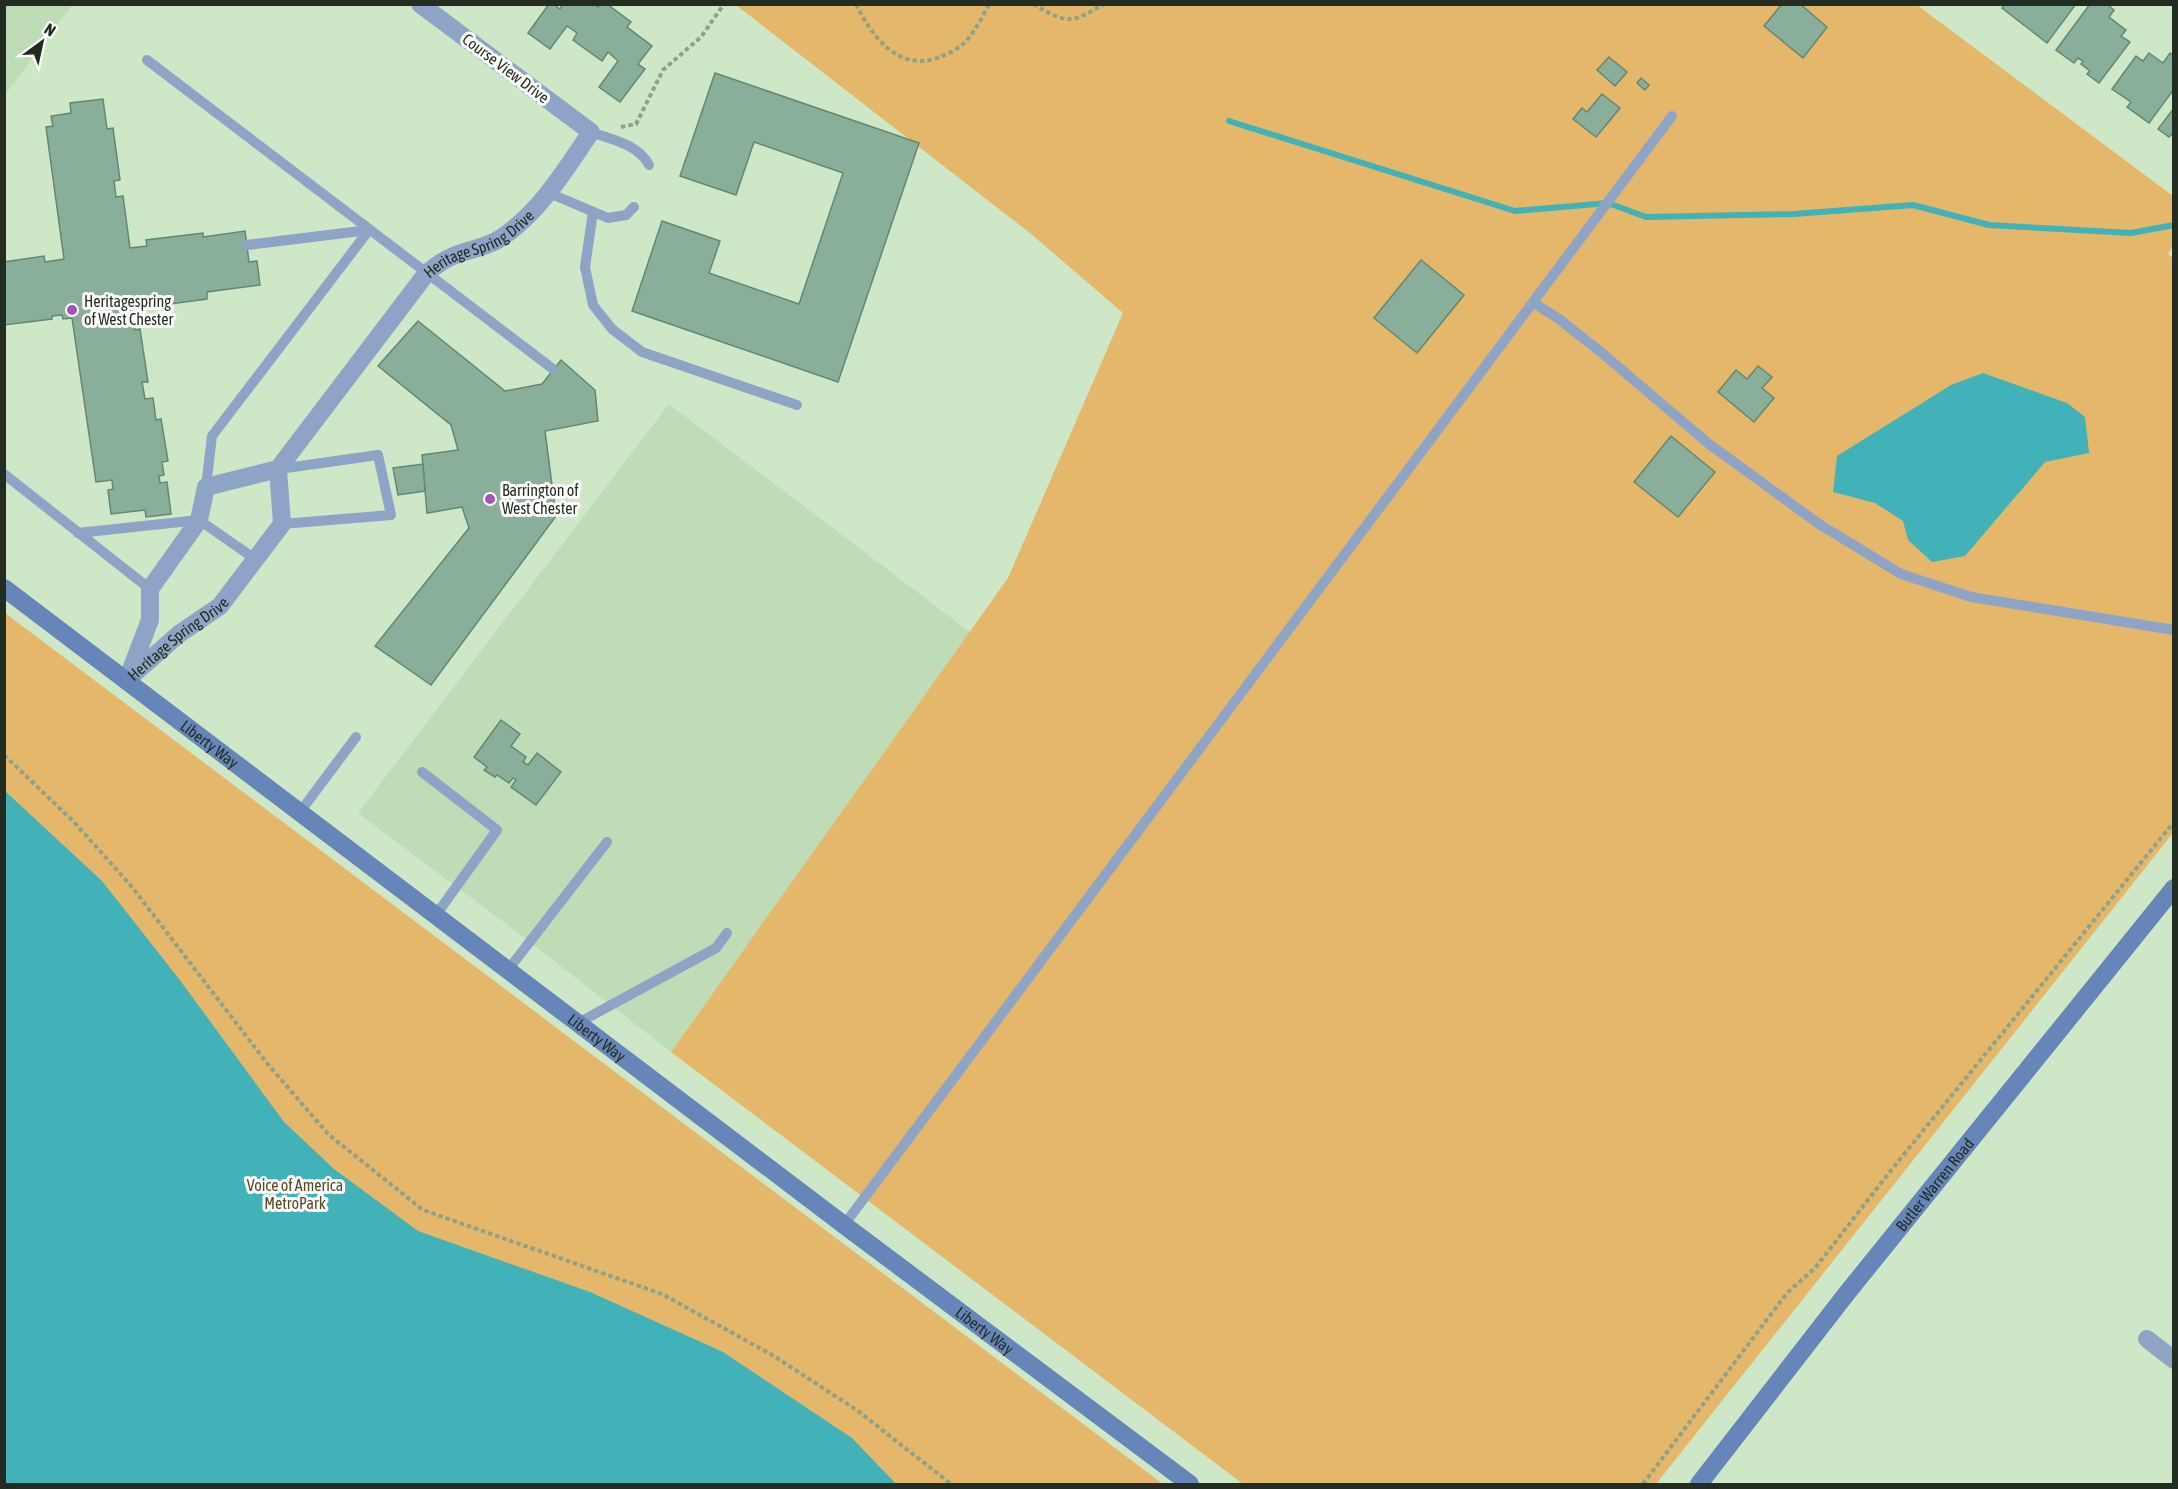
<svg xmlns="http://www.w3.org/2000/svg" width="2178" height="1489" font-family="'Asap Condensed',sans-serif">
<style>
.built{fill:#bedcb6}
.green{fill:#e4b76a}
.water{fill:#41b2b7}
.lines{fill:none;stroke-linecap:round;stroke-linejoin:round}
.stream{stroke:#41b2b7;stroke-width:6}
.building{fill:#89ae99;stroke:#628772;stroke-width:1.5}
.path{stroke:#8ea289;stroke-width:4;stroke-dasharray:4.5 3;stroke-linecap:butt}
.lane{stroke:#8ea4c6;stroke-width:10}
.street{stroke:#8ea4c6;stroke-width:18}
.secondary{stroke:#6686b9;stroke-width:18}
.poi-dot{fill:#a851bd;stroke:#fff;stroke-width:2}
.labels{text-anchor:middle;stroke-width:6;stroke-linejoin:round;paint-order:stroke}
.street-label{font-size:16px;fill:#222c20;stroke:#fff}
.poi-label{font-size:16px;fill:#222c20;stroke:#fff;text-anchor:start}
.park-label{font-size:16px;fill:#5b451f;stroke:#fff}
</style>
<rect width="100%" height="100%" fill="#cee8c7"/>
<!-- built -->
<g class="built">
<polygon points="5,4 72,5 5,95 4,5"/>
<polygon points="669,404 970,632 671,1052 513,929 358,813"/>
</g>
<!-- green -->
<g class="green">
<polygon points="736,5 1917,5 2173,196 2173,246 2168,254 2174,259 2173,833 1656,1484 1243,1484 671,1052 1008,578 1123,313 1030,233"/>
<polygon points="5,613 1163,1484 5,1484"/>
</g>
<!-- water -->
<g class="water">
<polygon points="1983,373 2067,403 2085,417 2089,453 2045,462 1965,556 1932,562 1908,540 1903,521 1875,503 1833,492 1837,456 1951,385"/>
<polygon points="5,791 102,881 179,979 284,1122 334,1169 418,1231 590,1292 723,1352 852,1438 896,1484 5,1484"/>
</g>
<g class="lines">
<!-- stream -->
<polyline class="stream" points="1229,121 1515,211 1608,203 1646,217 1794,214 1913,205 1989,225 2131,233 2174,225"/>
</g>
<!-- building -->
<g class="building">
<polygon points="549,4 553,4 560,9 563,4 594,4 598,7 600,4 607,4 631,22 627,27 652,46 638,64 645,69 620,102 599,87 618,61 608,52 602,61 573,40 577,33 567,26 550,49 528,33"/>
<polygon points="1782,4 1800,4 1827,27 1803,58 1764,26"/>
<polygon points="2005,4 2076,4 2047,43 2002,8"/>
<polygon points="2090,4 2107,4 2114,10 2109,17 2126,30 2121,36 2130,42 2099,83 2087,74 2090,71 2081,64 2083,61 2078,58 2074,63 2056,50"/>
<polygon points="2149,53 2163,63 2170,53 2174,56 2174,89 2149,123 2127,107 2131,102 2112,89 2136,56 2143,61"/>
<polygon points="1609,57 1627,72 1615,86 1597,70"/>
<polygon points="715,73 919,143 838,382 632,311 662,221 720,241 709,273 799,304 843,173 754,142 736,195 680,176"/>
<polygon points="1641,78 1649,85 1645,90 1637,83"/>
<polygon points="1602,94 1620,108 1596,137 1573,119 1582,108 1587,112"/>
<polygon points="103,99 107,129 113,128 120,180 114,181 116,197 123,196 130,248 147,246 146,240 203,233 203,237 245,231 249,262 257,261 260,285 207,292 207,299 155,306 154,301 138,303 140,314 133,315 135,330 140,329 148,382 142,382 145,399 153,398 156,420 161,419 168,461 162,462 164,475 159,476 160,483 167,482 171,514 146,517 145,510 111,514 108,490 113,489 112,480 96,482 72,318 63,319 62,315 52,316 52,319 4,325 4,262 44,256 45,262 64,259 46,127 53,126 51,116 71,113 70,103"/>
<polygon points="2174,108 2174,132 2169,137 2158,129"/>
<polygon points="1421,260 1464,295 1417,353 1374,318"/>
<polygon points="418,321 505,391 542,384 561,360 595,390 598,421 545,431 556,516 431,685 375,646 469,528 462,507 427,513 422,455 458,450 451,425 378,366"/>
<polygon points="1758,366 1772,377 1762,388 1774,398 1754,422 1718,392 1736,370 1747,379"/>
<polygon points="1671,436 1715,472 1678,517 1634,482"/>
<polygon points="423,464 425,491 398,495 393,468"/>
<polygon points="501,720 520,734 511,746 526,757 523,762 528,765 537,753 561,772 536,805 511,787 516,780 513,778 509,783 497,775 495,777 484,770 487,767 474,757"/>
</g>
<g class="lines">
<!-- path -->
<g class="path">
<path d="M856,4C872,37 899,73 940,57C950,53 960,48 967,40C976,30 983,16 989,4"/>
<path d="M1033,4C1068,24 1069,24 1104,4"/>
<polyline points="621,127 636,124 663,70 701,37 724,4"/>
<polyline points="4,755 74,822 132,887 266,1062 328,1134 423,1210 662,1294 774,1356 858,1411 951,1484"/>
<polyline points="1643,1484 1787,1293 1815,1268 1896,1164 2174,822"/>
</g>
<!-- lane -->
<g class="lane">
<polyline points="147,60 553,369"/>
<path d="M591,132C612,140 638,144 649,165"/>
<polyline points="549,193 608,218 626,215 634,207"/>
<polyline points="593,212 585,267 593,305 612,329 642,352 797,405"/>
<polyline points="247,245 369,230"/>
<polyline points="1534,303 1559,319 1602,353 1709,444 1819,524 1901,574 1971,597 2174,630"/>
<polyline points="279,469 378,455 391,515 282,524"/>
<polyline points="4,474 150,589"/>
<polyline points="206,487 212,436 369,230"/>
<polyline points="78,533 199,520 255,559"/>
<polyline points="422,772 497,830 436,915"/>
<polyline points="300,812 356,737"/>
<polyline points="508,970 607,842"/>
<polyline points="578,1023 716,948 727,933"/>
<polyline points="844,1225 1672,116"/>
</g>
<!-- street -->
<g class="street">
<path id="s1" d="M129,678L179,634L220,606L282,524L278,469"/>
<path id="s2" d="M127,680L150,620V589L199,520L206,487L278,469L426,274C434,267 443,260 453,256C469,249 486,248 501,238C540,212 565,170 591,132L420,4"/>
<polyline points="2147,1339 2174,1360"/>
</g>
<!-- secondary -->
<g class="secondary">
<path id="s3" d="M4,588L844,1225L1190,1484"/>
<path id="s4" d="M1699,1484L1847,1293L2174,888"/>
</g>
</g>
<!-- markers -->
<g class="poi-dot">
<circle cx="72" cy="310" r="6"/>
<circle cx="490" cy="499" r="6"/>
</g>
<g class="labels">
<!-- street labels -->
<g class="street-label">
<text transform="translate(506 68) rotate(37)" y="6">Course View Drive</text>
<text dy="6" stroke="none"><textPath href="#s2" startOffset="594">Heritage Spring Drive</textPath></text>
<text dy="6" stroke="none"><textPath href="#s1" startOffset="63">Heritage Spring Drive</textPath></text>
<text dy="6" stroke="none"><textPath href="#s3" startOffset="258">Liberty Way</textPath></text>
<text dy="6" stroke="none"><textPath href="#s3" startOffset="744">Liberty Way</textPath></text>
<text dy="6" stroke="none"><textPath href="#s4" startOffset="381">Butler Warren Road</textPath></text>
<text dy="6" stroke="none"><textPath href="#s3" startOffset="1230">Liberty Way</textPath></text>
</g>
<!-- poi labels -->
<g class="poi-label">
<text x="84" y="307">Heritagespring<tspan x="84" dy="18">of West Chester</tspan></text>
<text x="502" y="496">Barrington of<tspan x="502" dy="18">West Chester</tspan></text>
</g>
<!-- park labels -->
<g class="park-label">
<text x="295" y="1191">Voice of America<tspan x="295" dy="18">MetroPark</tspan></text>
</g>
</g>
<!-- border -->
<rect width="2178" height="1489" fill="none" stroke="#222c20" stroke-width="12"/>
<!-- north arrow -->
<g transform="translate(42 42) rotate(33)" stroke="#ffffff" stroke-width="4.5" paint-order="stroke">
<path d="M0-4.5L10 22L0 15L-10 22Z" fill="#222c20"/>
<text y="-9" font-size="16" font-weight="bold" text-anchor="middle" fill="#222c20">N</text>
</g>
</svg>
